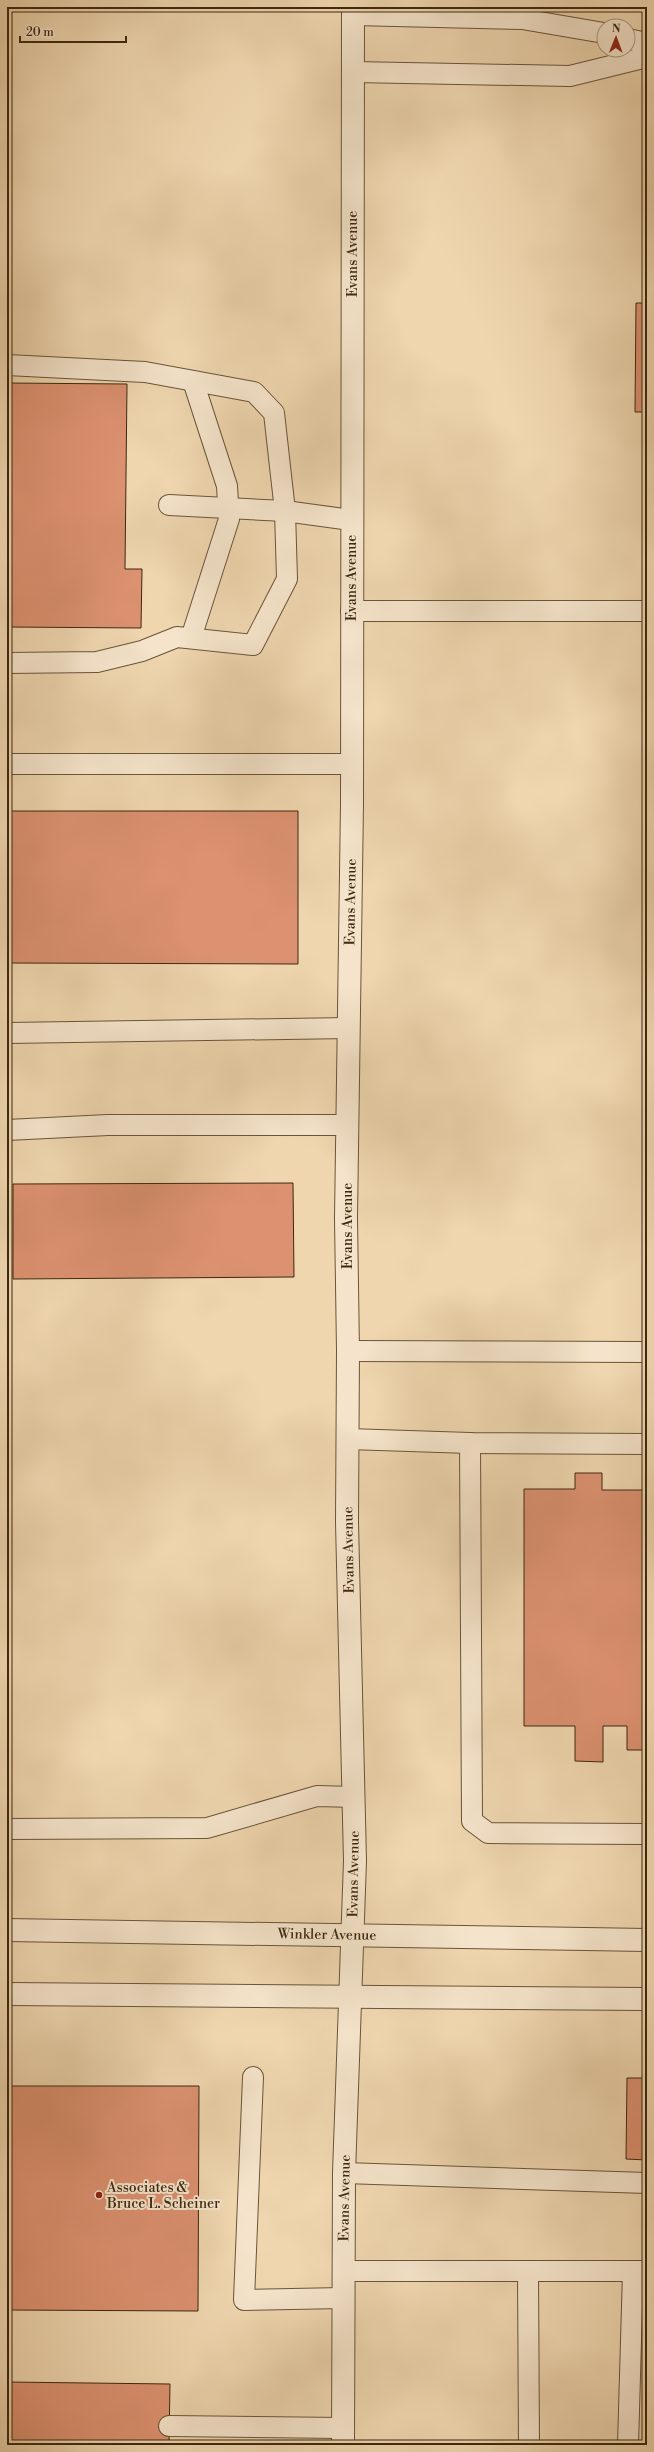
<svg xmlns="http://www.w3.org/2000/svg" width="654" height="2452" font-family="'Libre Bodoni',serif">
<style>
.building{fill:#dc9170;stroke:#3d2810}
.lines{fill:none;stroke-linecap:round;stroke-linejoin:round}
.service-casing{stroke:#6a5438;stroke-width:22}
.tertiary-casing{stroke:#6a5438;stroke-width:24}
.service{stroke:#f5e4cb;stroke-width:20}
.tertiary{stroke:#f5e4cb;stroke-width:22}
.poi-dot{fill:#8f2418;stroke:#f5e4cb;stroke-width:1.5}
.labels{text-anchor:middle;stroke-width:4;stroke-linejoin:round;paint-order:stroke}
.street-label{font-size:14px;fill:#3d2810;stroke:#f5e4cb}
.poi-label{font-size:14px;fill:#3d2810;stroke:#f5e4cb;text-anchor:start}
</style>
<rect width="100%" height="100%" fill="#efd6af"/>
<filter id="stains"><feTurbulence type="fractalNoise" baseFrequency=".005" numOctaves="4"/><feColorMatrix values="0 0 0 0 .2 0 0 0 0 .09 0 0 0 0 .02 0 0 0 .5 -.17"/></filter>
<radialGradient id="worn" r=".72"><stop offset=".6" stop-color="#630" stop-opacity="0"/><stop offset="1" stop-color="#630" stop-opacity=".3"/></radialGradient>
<!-- building -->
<g class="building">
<polygon points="636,303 647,303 647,412 635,412"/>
<polygon points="7,383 127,384 125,569 142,569 141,628 7,627"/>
<polygon points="7,811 298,811 298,964 7,963"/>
<polygon points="293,1183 294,1277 13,1279 13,1184"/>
<polygon points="575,1473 602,1473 602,1490 647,1490 647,1750 627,1750 627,1726 603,1726 603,1762 575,1761 575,1726 524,1726 524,1489 575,1489"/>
<polygon points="627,2078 647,2078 647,2160 626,2159"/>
<polygon points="7,2086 199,2086 198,2311 7,2310"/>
<polygon points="7,2382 170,2384 169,2445 7,2445"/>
<rect x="646" y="2382" width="1" height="52"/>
</g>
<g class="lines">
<defs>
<g id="service">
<polyline points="353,15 522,19 604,33"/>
<polyline points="628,39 647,43"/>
<polyline points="353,72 570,76 647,57"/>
<polyline points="7,365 145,372 254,392 274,413 285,511 287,579 253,645 177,637 142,651 97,662 7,663"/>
<polyline points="169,505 285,511 351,520"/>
<polyline points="351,611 647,611"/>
<polyline points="191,638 229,519 227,486 193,381"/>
<polyline points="7,764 352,764"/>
<polyline points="7,1033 349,1028"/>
<polyline points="7,1130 108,1125 347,1125"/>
<polyline points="348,1351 647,1352"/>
<polyline points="348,1439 470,1443 647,1444"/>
<polyline points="470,1443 472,1821 488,1833 647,1834"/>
<polyline points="7,1829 207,1828 317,1796 354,1797"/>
<polyline points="253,2077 244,2300 343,2298"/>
<polyline points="344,2173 647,2183"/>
<polyline points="343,2271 647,2271"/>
<polyline points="528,2271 529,2445"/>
<polyline points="169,2426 343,2428"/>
<polyline points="628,2445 633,2271"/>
</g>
<g id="tertiary">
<polyline points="7,1930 647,1940"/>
<polyline points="7,1994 647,1999"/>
<polyline points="343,2445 344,2173 355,1861 347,1522 348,1351 346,1218 352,804 353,7"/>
</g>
</defs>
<!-- service casing -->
<use href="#service" class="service-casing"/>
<!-- tertiary casing -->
<use href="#tertiary" class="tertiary-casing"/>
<!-- service -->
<use href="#service" class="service"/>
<!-- tertiary -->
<use href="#tertiary" class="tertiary"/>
</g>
<!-- markers -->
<circle class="poi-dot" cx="99" cy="2195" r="4"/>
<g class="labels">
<!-- street labels -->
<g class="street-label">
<text transform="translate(352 254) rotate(-90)" y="5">Evans Avenue</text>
<text transform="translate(351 578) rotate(-90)" y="5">Evans Avenue</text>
<text transform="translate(350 902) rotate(-89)" y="5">Evans Avenue</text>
<text transform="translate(347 1226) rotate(-90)" y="5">Evans Avenue</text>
<text transform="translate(348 1550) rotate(-91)" y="5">Evans Avenue</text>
<text transform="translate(353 1874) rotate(-89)" y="5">Evans Avenue</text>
<text transform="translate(327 1934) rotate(1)" y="5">Winkler Avenue</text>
<text transform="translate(344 2198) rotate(-89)" y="5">Evans Avenue</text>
</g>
<!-- poi labels -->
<g class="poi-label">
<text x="107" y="2192">Associates &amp;<tspan x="107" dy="16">Bruce L. Scheiner</tspan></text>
</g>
</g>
<!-- margin -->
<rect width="654" height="2452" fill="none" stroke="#efd6af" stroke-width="24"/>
<rect x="8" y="8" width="638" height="2436" fill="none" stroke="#3d2810" stroke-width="2"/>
<rect x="12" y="12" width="630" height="2428" fill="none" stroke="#3d2810"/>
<!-- north arrow -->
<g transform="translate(616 38) rotate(1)"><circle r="19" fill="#f5e4cb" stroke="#ab9980"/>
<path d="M0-3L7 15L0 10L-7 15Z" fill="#8f2418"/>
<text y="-6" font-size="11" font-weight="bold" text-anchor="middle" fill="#3d2810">N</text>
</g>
<!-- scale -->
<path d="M20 36v6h106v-6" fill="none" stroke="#3d2810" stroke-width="2"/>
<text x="26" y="36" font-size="12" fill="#3d2810" stroke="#f5e4cb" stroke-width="3" paint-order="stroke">20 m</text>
<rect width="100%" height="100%" filter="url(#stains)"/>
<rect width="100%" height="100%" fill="url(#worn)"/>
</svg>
